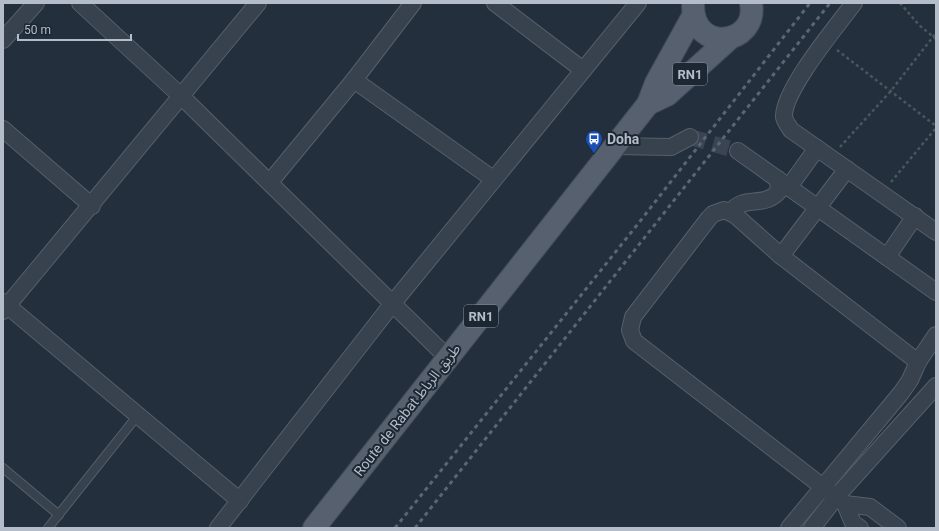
<svg xmlns="http://www.w3.org/2000/svg" width="939" height="531" font-family="Roboto,'Noto Sans Arabic',sans-serif">
<style>
.lines{fill:none;stroke-linecap:round;stroke-linejoin:round}
.street-tunnel{stroke:#3a4453;stroke-width:16;stroke-dasharray:16 8;stroke-linecap:butt}
.lane-casing{stroke:#565f6c;stroke-width:10}
.street-casing{stroke:#565f6c;stroke-width:18}
.primary-casing{stroke:#414a57;stroke-width:24}
.path{stroke:#44595c;stroke-width:2.5;stroke-dasharray:3 3;stroke-linecap:butt}
.lane{stroke:#38414e;stroke-width:8}
.street{stroke:#38414e;stroke-width:16}
.primary{stroke:#56606e;stroke-width:22}
.rail{stroke:#5a6575;stroke-width:3;stroke-dasharray:4 4;stroke-linecap:butt}
.labels{text-anchor:middle;stroke-width:4;stroke-linejoin:round;paint-order:stroke}
.shield{fill:#1d2633;stroke:#878f9c;stroke-width:1}
.shield-label{font-size:13px;font-weight:bold;fill:#b4bcc9}
.poi-label{font-size:14px;font-weight:bold;fill:#b4bcc9;stroke:#1d2633;text-anchor:start}
.street-label{font-size:14px;fill:#b4bcc9;stroke:#1d2633}
</style>
<rect width="100%" height="100%" fill="#242f3e"/>
<g class="lines">
<!-- street-tunnel -->
<polyline class="street-tunnel" points="690,137 738,151"/>
<defs>
<g id="lane">
<polyline points="3,468 59,515"/>
<polyline points="48,528 138,415"/>
</g>
<g id="street">
<polyline points="80,3 182,97 448,358"/>
<polyline points="495,3 583,70"/>
<path d="M854,3C837,26 783,90 784,117C785,122 788,125 791,130L936,232"/>
<polyline points="3,40 36,3"/>
<polyline points="354,80 493,179"/>
<polyline points="3,129 92,206"/>
<polyline points="616,146 671,147 690,137"/>
<polyline points="738,151 936,292"/>
<polyline points="270,182 354,80 413,3"/>
<polyline points="789,187 817,148"/>
<path d="M731,212C744,194 764,209 779,191L778,179"/>
<polyline points="781,256 847,169"/>
<polyline points="887,257 915,216"/>
<polyline points="3,302 240,501"/>
<polyline points="3,311 258,3"/>
<polyline points="845,504 870,507 898,528"/>
<polyline points="218,528 393,303 638,3"/>
<polyline points="789,528 901,393 910,380 918,362 936,335"/>
<polyline points="812,528 836,497 936,386"/>
<polyline points="860,528 853,523 845,504 634,341 630,330 633,317 709,218 713,214 724,210 735,215 781,256 918,362"/>
</g>
<g id="primary">
<path d="M693,5C693,55 759,45 751,3"/>
<polyline points="648,104 667,95 729,39"/>
<polyline points="314,528 648,104 656,83 693,16"/>
</g>
</defs>
<!-- lane casing -->
<use href="#lane" class="lane-casing"/>
<!-- street casing -->
<use href="#street" class="street-casing"/>
<!-- primary casing -->
<use href="#primary" class="primary-casing"/>
<!-- path -->
<g class="path">
<polyline points="900,3 919,25 936,39"/>
<polyline points="837,50 936,126"/>
<polyline points="840,147 890,92 936,33"/>
<polyline points="891,182 936,128"/>
</g>
<!-- lane -->
<use href="#lane" class="lane"/>
<!-- street -->
<use href="#street" class="street"/>
<!-- primary -->
<use href="#primary" class="primary"/>
<!-- rail -->
<g class="rail">
<polyline points="395,528 641,220 810,3"/>
<polyline points="415,528 830,3"/>
</g>
</g>
<!-- icons -->
<defs>
<symbol id="bus-pin" viewBox="-11 -11 22 30"><path d="M0 17L-7.5 6A9.5 9.5 0 1 1 7.5 6Z" fill="#1a4fb4" stroke="#1d2633"/><path d="M-5-6H5V4H4V6H2V4H-2V6H-4V4H-5ZM-3.5-4V0h7V-4ZM-3.5 1.2v1.5H-2V1.2ZM2 1.2v1.5H3.5V1.2Z" fill="#fff"/></symbol>
</defs>
<g fill-rule="evenodd">
<use href="#bus-pin" x="584" y="129" width="20" height="27"/>
</g>
<g class="labels">
<!-- shield labels -->
<g class="shield">
<rect x="673" y="63" width="34" height="22" rx="3"/>
<rect x="464" y="305" width="34" height="22" rx="3"/>
</g>
<g class="shield-label">
<text x="690" y="79">RN1</text>
<text x="481" y="321">RN1</text>
</g>
<!-- poi labels -->
<g class="poi-label">
<text x="607" y="144">Doha</text>
</g>
<!-- street labels -->
<g class="street-label">
<text transform="translate(407 410) rotate(-52)" y="5">Route de Rabat طريق الرباط</text>
</g>
</g>
<!-- border -->
<rect width="939" height="531" fill="none" stroke="#b4bcc9" stroke-width="8"/>
<!-- scale -->
<path d="M18 34v6h113v-6" fill="none" stroke="#b4bcc9" stroke-width="2"/>
<text x="24" y="34" font-size="12" fill="#b4bcc9" stroke="#1d2633" stroke-width="3" paint-order="stroke">50 m</text>
</svg>
